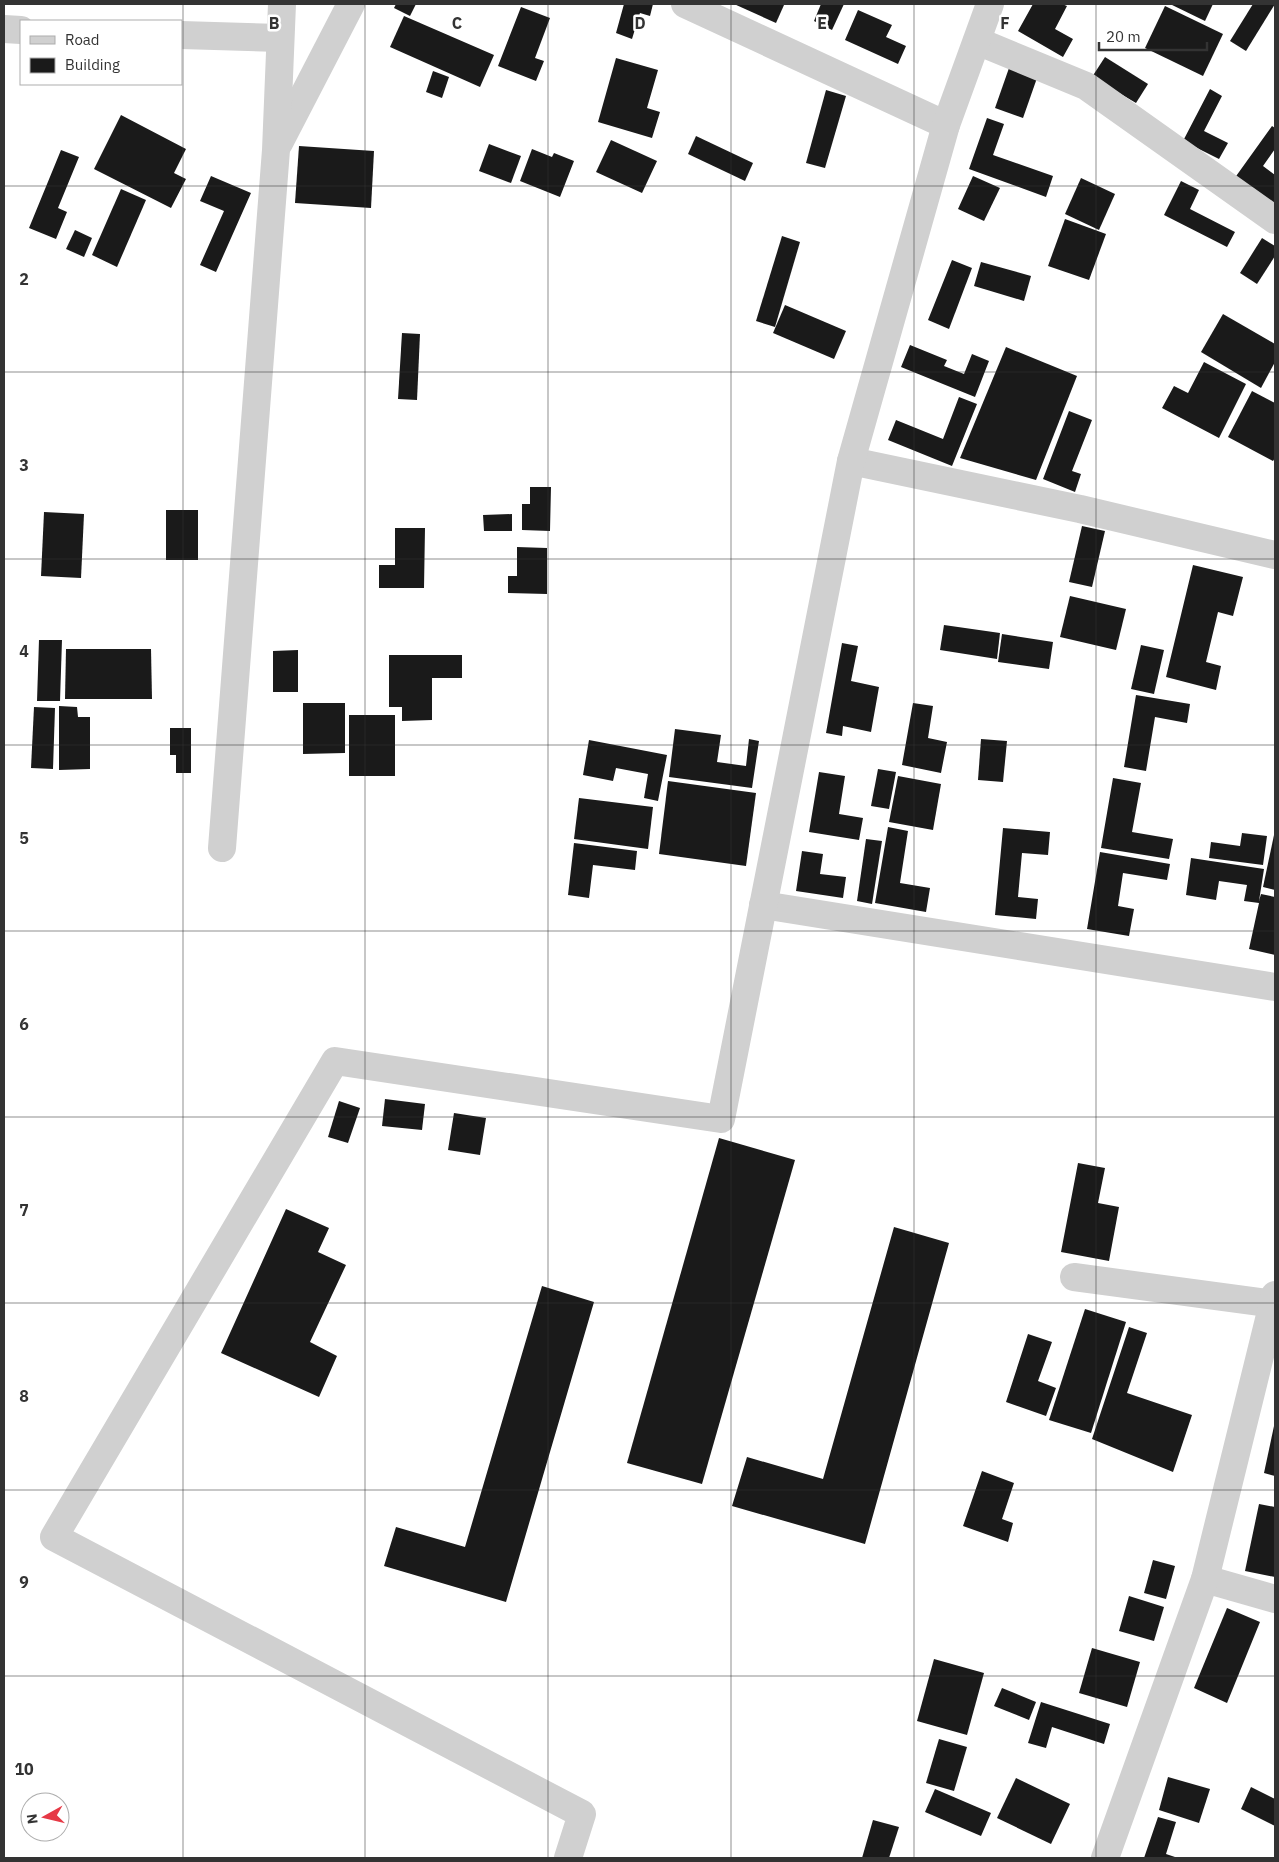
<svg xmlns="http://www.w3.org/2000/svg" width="1279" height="1862" font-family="'IBM Plex Sans',sans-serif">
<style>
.building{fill:#1a1a1a}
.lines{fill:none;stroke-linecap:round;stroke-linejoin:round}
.minor{stroke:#d0d0d0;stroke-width:28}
.grid{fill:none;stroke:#333;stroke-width:1;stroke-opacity:0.55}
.grid-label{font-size:16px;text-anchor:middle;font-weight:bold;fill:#333;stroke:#fff;stroke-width:5;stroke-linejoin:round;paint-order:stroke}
</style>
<rect width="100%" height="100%" fill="#fff"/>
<!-- building -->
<g class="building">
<polygon points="396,4 416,4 410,16 394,8"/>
<polygon points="624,4 653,4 650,16 640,13 632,39 616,33"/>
<polygon points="734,4 782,4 784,5 776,23"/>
<polygon points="821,4 844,4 832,30 814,21"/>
<polygon points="1033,4 1062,4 1067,6 1055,29 1073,39 1063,57 1018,31"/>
<polygon points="1170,4 1213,4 1205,21"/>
<polygon points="1253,4 1275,4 1246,51 1230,41"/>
<polygon points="1165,6 1223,34 1203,76 1145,48"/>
<polygon points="521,7 550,18 535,58 544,61 536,81 498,66"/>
<polygon points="858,10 892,25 886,37 906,46 898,64 845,40"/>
<polygon points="404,16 494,55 480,87 390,47"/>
<polygon points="1105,57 1148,84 1136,103 1092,77"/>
<polygon points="616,58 658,70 647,108 660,112 652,138 598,122"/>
<polygon points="1009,68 1037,78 1023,118 995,108"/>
<polygon points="433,71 449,77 442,98 426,92"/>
<polygon points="1210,89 1222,96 1204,131 1228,143 1219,159 1183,141"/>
<polygon points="826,90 846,96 825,168 806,163"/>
<polygon points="121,115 186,149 174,173 186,179 171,208 94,169"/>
<polygon points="987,118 1004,124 993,155 1053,176 1046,197 969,169"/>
<polygon points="1272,126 1275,128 1275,149 1263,166 1275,175 1275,204 1234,179"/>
<polygon points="696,136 753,163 745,181 688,154"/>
<polygon points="611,140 657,161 642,193 596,172"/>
<polygon points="489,144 521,156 511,183 479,171"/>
<polygon points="299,146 374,151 371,208 295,203"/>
<polygon points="532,149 552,157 554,153 574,161 560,197 520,181"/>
<polygon points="61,150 79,157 58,208 67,212 56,239 29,228"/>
<polygon points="211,176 251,193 216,272 200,265 224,211 200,201"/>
<polygon points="973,176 1000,188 984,221 958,209"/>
<polygon points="1081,178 1115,194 1099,230 1065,214"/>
<polygon points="1181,181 1199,190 1190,209 1235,232 1227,247 1164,215"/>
<polygon points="121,189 146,200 117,267 92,255"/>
<polygon points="1065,219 1106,234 1089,280 1048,266"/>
<polygon points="75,230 92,238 84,257 66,249"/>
<polygon points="782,236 800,242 775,327 756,321"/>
<polygon points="1262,238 1275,246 1275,256 1257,284 1240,273"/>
<polygon points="952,260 972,268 949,329 928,320"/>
<polygon points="981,262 1031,276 1024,301 974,286"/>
<polygon points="785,305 846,331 834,359 773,333"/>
<polygon points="1223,314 1275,344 1275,362 1261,388 1201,352"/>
<polygon points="402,333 420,334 417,400 398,399"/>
<polygon points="910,345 947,360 944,366 964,374 972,354 989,361 975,397 901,367"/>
<polygon points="1006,347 1077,376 1036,480 960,458"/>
<polygon points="1204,362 1246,384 1219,438 1162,408 1174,386 1188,393"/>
<polygon points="1252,391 1275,403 1275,458 1273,461 1228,437"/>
<polygon points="959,397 977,404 952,466 888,440 896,420 943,439"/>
<polygon points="1069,411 1092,420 1072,471 1081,474 1075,492 1043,479"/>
<polygon points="530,487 551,487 550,531 522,530 522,504 530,504"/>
<rect x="166" y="510" width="32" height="50"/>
<polygon points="44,512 84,514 81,578 41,576"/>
<polygon points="512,514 512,531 484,531 483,515"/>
<polygon points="1082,526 1105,531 1092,587 1069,582"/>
<polygon points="395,528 425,528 424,588 379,588 379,565 395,565"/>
<polygon points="517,547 547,548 547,594 508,593 508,576 517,576"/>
<polygon points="1193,565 1243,577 1233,616 1218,612 1206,662 1221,666 1216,690 1166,677"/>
<polygon points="1070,596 1126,609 1116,650 1060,637"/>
<polygon points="944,625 1000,633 997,659 940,650"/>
<polygon points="1002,634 1053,642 1049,669 998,662"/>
<polygon points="39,640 62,640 60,701 37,701"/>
<polygon points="842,643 858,646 851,681 879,687 871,732 843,726 842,736 826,733"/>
<polygon points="1141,645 1164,650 1154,694 1131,689"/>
<polygon points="66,649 151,649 152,699 65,699"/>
<polygon points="298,650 298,692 273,692 273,651"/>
<polygon points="389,655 462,655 462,678 432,678 432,720 402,721 402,707 389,707"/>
<polygon points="1136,695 1190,704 1187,723 1155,717 1146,771 1124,767"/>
<polygon points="303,703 345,703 345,753 303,754"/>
<polygon points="913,703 933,706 928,738 947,742 941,773 902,765"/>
<polygon points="59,706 77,707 78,717 90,717 90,769 59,770"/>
<polygon points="34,707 55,708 53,769 31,768"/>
<rect x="349" y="715" width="46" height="61"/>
<polygon points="170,728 191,728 191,773 176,773 176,755 170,755"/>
<polygon points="675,729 721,735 717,762 746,766 749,739 759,741 752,788 669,777"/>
<polygon points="981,739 1007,741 1003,782 978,780"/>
<polygon points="589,740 667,755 658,801 644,798 648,774 616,768 613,781 583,775"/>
<polygon points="878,769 896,772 889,809 871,806"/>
<polygon points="819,772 845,776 839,814 863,818 859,840 809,832"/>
<polygon points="898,776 941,784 933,830 889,822"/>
<polygon points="1113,778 1141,783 1132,832 1173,839 1169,859 1101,848"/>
<polygon points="668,781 756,793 746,866 659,854"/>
<polygon points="579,798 653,807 648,849 574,839"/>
<polygon points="888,827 908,831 900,883 930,888 926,912 875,903"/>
<polygon points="1003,828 1050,832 1048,855 1022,853 1018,897 1038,899 1036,919 995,915"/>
<polygon points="1242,833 1267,836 1263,865 1209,858 1211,842 1240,846"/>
<polygon points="1274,835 1275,835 1275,890 1263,887"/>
<polygon points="866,839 882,841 872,904 857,901"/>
<polygon points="574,843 637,851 635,870 593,865 589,898 568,895"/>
<polygon points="802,851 823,854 820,874 846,877 843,898 796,891"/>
<polygon points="1100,852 1170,864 1167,880 1123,873 1118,906 1134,909 1129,936 1087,929"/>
<polygon points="1191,858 1264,869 1259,901 1261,894 1275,897 1275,955 1249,949 1259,903 1244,901 1247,885 1219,881 1216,900 1186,895"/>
<polygon points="385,1099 425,1104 422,1130 382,1126"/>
<polygon points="339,1101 360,1108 348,1143 328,1137"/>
<polygon points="454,1113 486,1118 480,1155 448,1150"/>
<polygon points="719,1138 795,1160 702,1484 627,1463"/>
<polygon points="1078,1163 1105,1168 1098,1203 1119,1207 1109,1261 1061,1252"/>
<polygon points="286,1209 329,1228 318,1252 346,1265 310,1342 337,1356 319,1397 221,1353"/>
<polygon points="894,1227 949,1243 865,1544 732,1506 747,1457 823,1479"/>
<polygon points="542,1286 594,1302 506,1602 384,1566 396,1527 465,1547"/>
<polygon points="1085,1309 1126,1322 1091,1433 1049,1420"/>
<polygon points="1129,1327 1147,1333 1127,1393 1192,1415 1173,1472 1092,1439"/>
<polygon points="1028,1334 1052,1342 1038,1381 1056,1388 1046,1416 1006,1402"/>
<polygon points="1274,1426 1275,1426 1275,1476 1264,1473"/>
<polygon points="982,1471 1014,1483 1002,1519 1013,1523 1008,1542 963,1526"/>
<polygon points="1259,1504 1275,1507 1275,1577 1245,1571"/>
<polygon points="1153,1560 1175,1566 1166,1599 1144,1593"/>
<polygon points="1129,1596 1164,1607 1154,1641 1119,1631"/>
<polygon points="1227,1608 1260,1622 1227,1703 1194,1688"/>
<polygon points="1092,1648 1140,1662 1127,1707 1079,1693"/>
<polygon points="934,1659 984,1673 967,1735 917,1721"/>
<polygon points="1002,1688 1036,1702 1029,1720 994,1706"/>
<polygon points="1041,1702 1110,1724 1104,1744 1052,1727 1046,1748 1028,1743"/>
<polygon points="939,1739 967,1747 954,1791 926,1783"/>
<polygon points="1168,1777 1210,1789 1199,1823 1159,1810"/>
<polygon points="1016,1778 1070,1804 1051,1844 997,1818"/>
<polygon points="1251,1787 1275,1799 1275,1826 1241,1809"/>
<polygon points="935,1789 991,1813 981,1836 925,1812"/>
<polygon points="1158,1817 1176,1822 1166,1854 1178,1858 1144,1858"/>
<polygon points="873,1820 899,1827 889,1858 862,1858"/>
</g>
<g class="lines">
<!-- minor -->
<g class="minor">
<polyline points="685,4 946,125"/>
<polyline points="4,29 21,30"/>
<polyline points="181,35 280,38"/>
<polyline points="977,41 1086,86 1275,220"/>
<polyline points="279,143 351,4"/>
<polyline points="851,461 1080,509 1275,555"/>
<polyline points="222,848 276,150 282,4"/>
<polyline points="763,905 1275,987"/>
<polyline points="1074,1277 1275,1304"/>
<polyline points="1205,1579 1275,1599"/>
<polyline points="568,1858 582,1814 54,1537 335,1061 721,1119 851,461 946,125 990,4"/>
<polyline points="1105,1858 1205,1579 1275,1295"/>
</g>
</g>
<!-- grid -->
<path class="grid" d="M183,4V1858M365,4V1858M548,4V1858M731,4V1858M914,4V1858M1096,4V1858M4,186H1275M4,372H1275M4,559H1275M4,745H1275M4,931H1275M4,1117H1275M4,1303H1275M4,1490H1275M4,1676H1275"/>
<g class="grid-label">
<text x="274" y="29">B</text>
<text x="457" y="29">C</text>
<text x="640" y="29">D</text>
<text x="822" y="29">E</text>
<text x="1005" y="29">F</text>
<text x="24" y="285">2</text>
<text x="24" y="471">3</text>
<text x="24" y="657">4</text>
<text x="24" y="844">5</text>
<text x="24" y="1030">6</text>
<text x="24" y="1216">7</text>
<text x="24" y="1402">8</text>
<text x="24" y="1588">9</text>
<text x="24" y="1775">10</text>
</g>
<!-- border -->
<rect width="1279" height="1862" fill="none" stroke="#333333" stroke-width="10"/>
<!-- legend -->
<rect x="20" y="20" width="162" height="65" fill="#ffffff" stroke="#adadad"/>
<rect x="30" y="36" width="25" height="8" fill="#d0d0d0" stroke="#adadad"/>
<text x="65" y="45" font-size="15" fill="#333333">Road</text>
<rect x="30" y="58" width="25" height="15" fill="#1a1a1a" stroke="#adadad"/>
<text x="65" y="70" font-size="15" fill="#333333">Building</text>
<!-- north arrow -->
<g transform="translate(45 1817) rotate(262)"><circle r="24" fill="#ffffff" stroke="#adadad"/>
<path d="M0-4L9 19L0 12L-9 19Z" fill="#e63946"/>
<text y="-8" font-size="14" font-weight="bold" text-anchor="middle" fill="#333333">N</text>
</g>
<!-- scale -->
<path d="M1099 42v8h108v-8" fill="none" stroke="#333333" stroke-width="2.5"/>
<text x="1106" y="42" font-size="15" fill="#333333" stroke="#ffffff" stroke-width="4" paint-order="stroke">20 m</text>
</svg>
